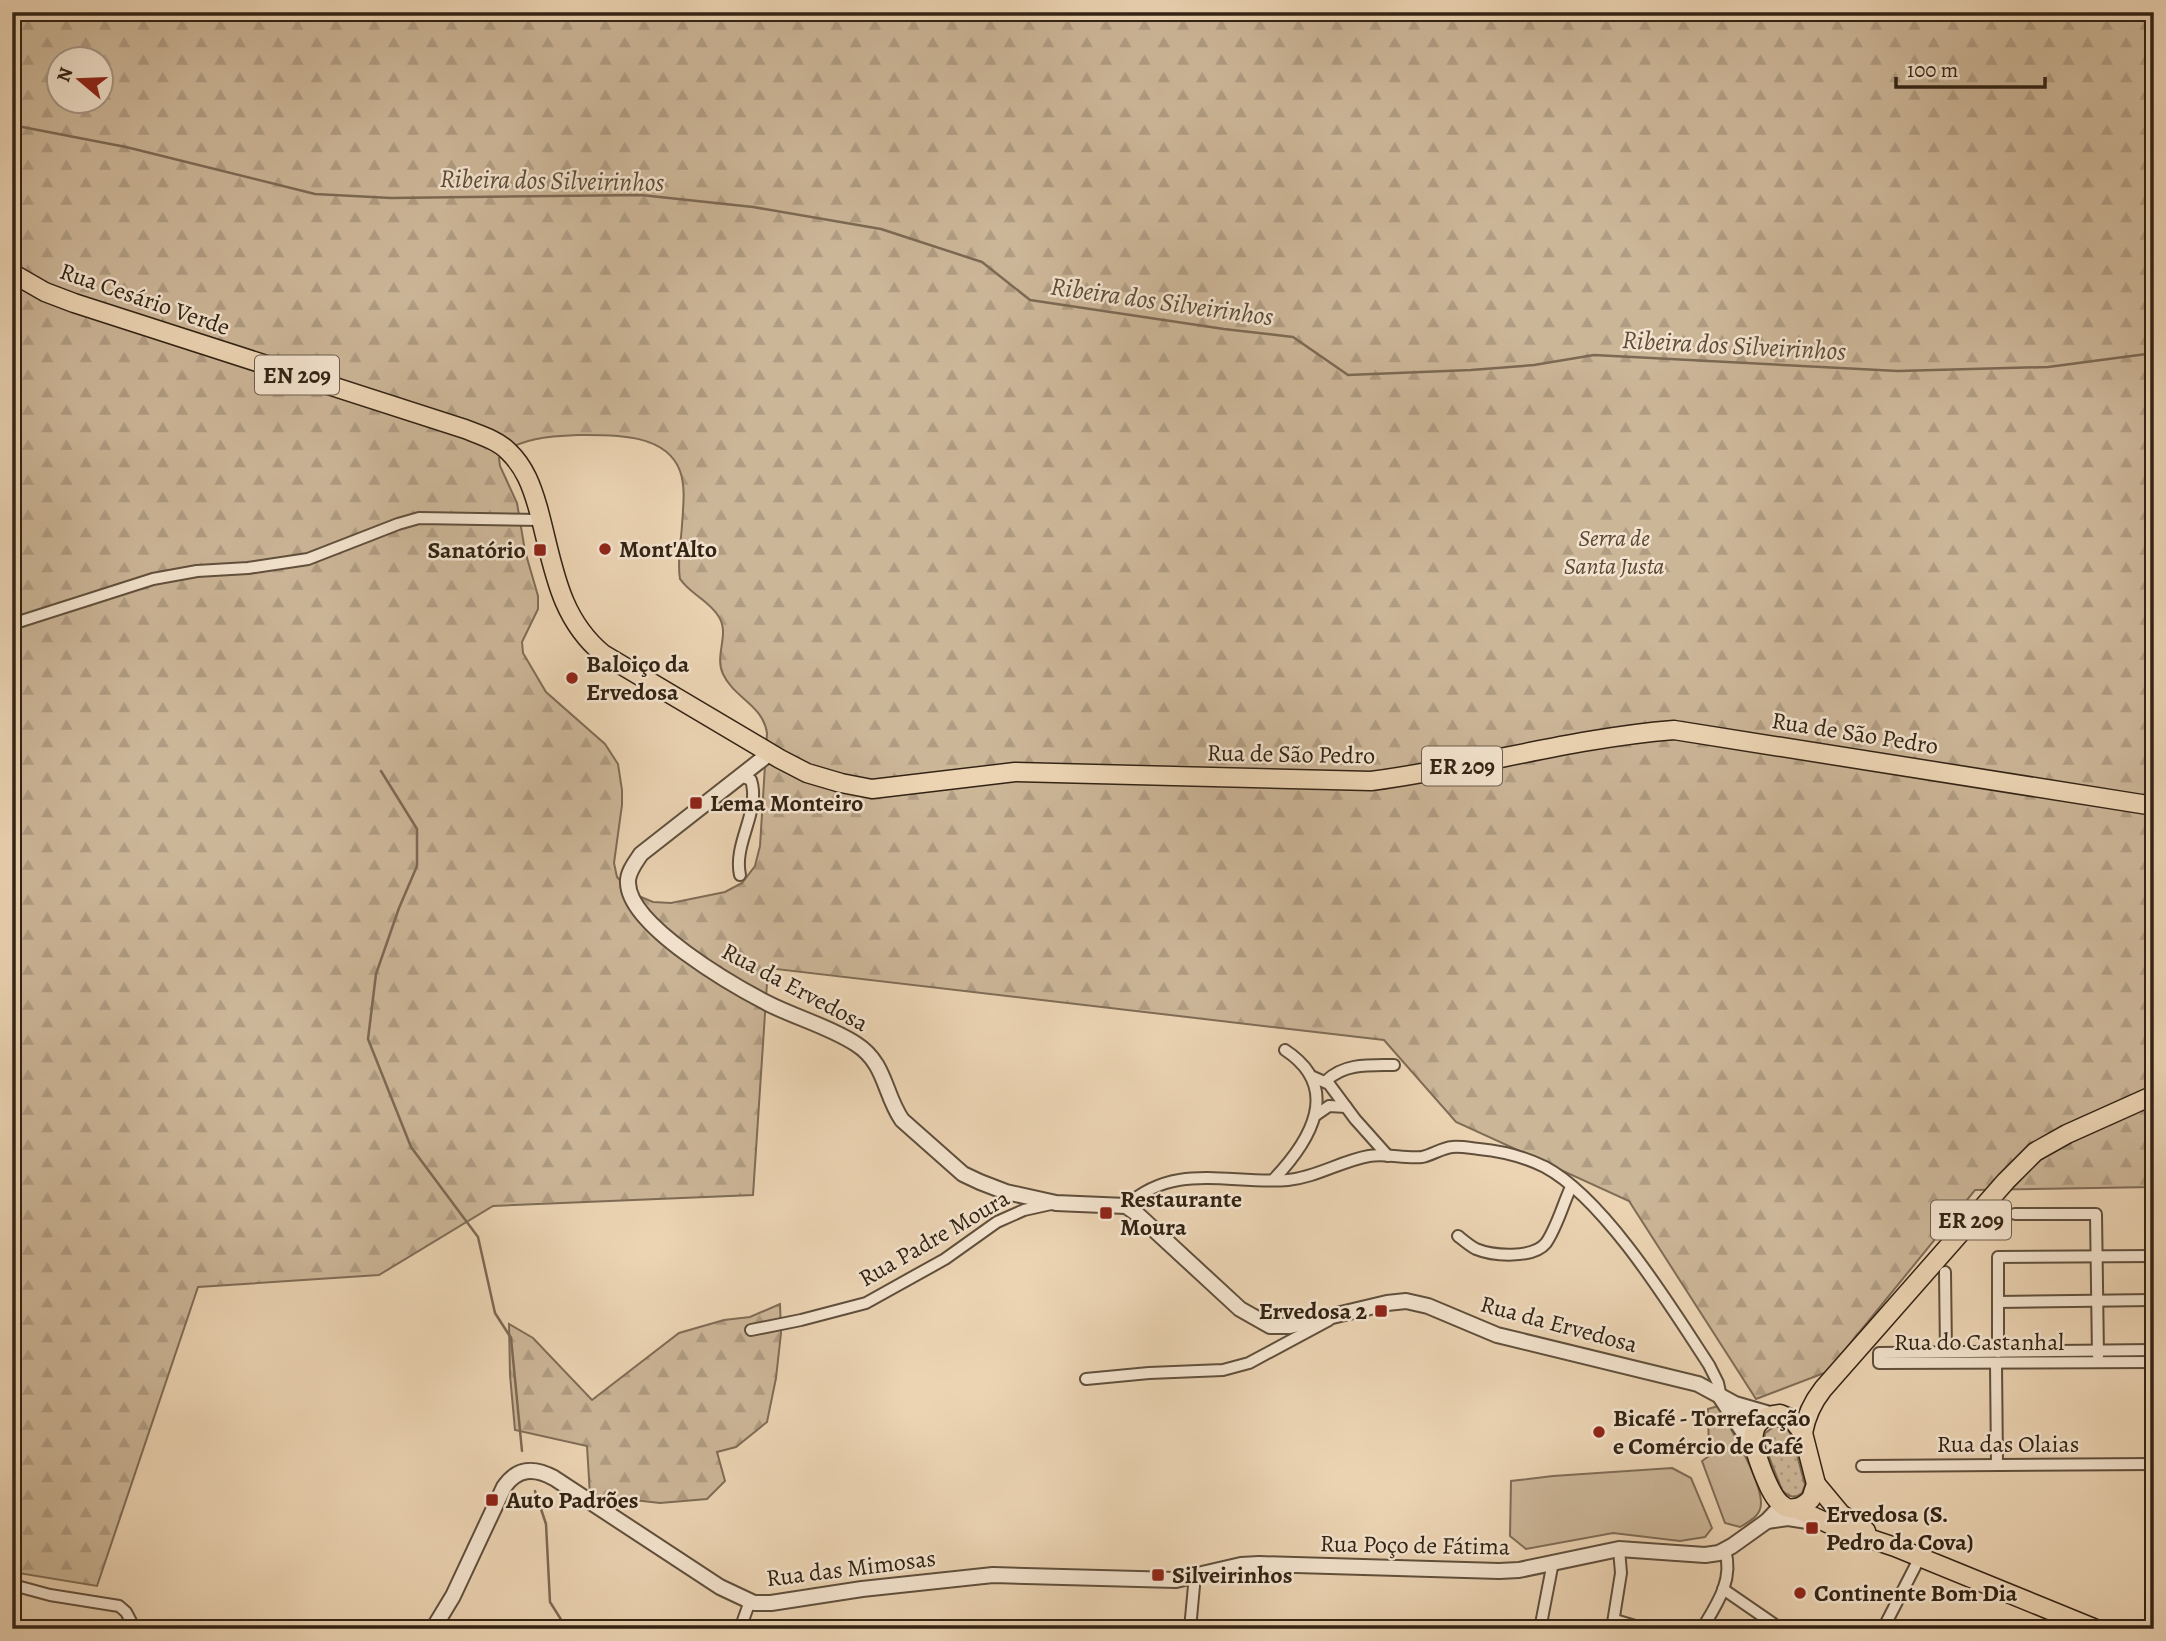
<svg xmlns="http://www.w3.org/2000/svg" width="2166" height="1641" font-family="Alegreya,serif">
<style>
.grass{fill:url(#grass-dots);stroke:#7f6c56;stroke-width:2}
.forest{fill:url(#forest-firs);stroke:#7f6c56;stroke-width:2;fill-rule:evenodd}
.green{fill:#ccb698;stroke:#7f6c56;stroke-width:2}
.lines{fill:none;stroke-linecap:round;stroke-linejoin:round}
.stream{stroke:#7c6953;stroke-width:2.5}
.minor-casing{stroke:#604f3c;stroke-width:14}
.tertiary-casing{stroke:#604f3c;stroke-width:18}
.primary-casing{stroke:#322314;stroke-width:21}
.minor{stroke:#f3e3ce;stroke-width:10}
.tertiary{stroke:#f3e3ce;stroke-width:14}
.primary{stroke:#ecd4b3;stroke-width:18}
.poi-dot{fill:#8f2418;stroke:#f3e3ce;stroke-width:2.5}
.labels{text-anchor:middle;stroke-width:5;stroke-linejoin:round;paint-order:stroke}
.shield{fill:#f3e3ce;stroke:#6c5d4c;stroke-width:2}
.shield-label{font-size:23px;font-weight:bold;fill:#322314}
.street-label{font-size:24px;fill:#322314;stroke:#f3e3ce}
.park-label{font-size:24px;font-style:italic;fill:#584835;stroke:#f3e3ce}
.poi-label{font-size:24px;font-weight:bold;fill:#322314;stroke:#f3e3ce;text-anchor:start}
.water-label{font-size:26px;font-style:italic;fill:#5d4c39;stroke:#f3e3ce}
</style>
<defs>
<pattern id="grass-dots" width="8" height="8" patternUnits="userSpaceOnUse" patternTransform="scale(1.75)"><rect width="8" height="8" fill="#ccb698"/><path d="M2 2h.1M6 6h.1" fill="none" stroke="#b09c82" stroke-width="1.8" stroke-linecap="round"/></pattern>
<pattern id="forest-firs" width="22" height="20" patternUnits="userSpaceOnUse" patternTransform="scale(1.75)"><rect width="22" height="20" fill="#ccb698"/><path d="M5 1l3.5 6h-7zM16 11l3.5 6h-7z" fill="#b09c82"/></pattern>
</defs>
<rect width="100%" height="100%" fill="#ecd4b3"/>
<filter id="stains"><feTurbulence type="fractalNoise" baseFrequency=".00286" numOctaves="4"/><feColorMatrix values="0 0 0 0 .2 0 0 0 0 .09 0 0 0 0 .02 0 0 0 .5 -.17"/></filter>
<radialGradient id="worn" r=".72"><stop offset=".6" stop-color="#630" stop-opacity="0"/><stop offset="1" stop-color="#630" stop-opacity=".3"/></radialGradient>
<!-- grass -->
<path class="grass" d="M1775,1426L1786,1428L1792,1436L1805,1485L1802,1493C1795,1499 1788,1497 1782,1490L1764,1444L1765,1433Z"/>
<!-- forest -->
<g class="forest">
<path d="M12,12H2154V1187L1975,1190L1827,1372L1756,1399L1629,1201L1456,1122L1384,1040L768,968L753,1195L493,1206L379,1275L198,1287L97,1586L12,1572ZM60,60H102V102H60ZM580,435C613,435 666,433 680,471C686,488 683,508 682,525C681,542 677,562 680,579C690,594 710,601 719,617C730,635 714,655 723,674C734,698 763,705 767,733L760,846L755,866L742,883L725,892L671,903L653,902L641,897L624,885L617,877L614,863L622,805V790L618,764L605,744L546,692L523,653L522,642L538,609V596L525,551L517,503L500,466L499,458C516,437 555,436 580,435Z"/>
<polygon points="780,1304 781,1333 776,1378 767,1422 736,1447 717,1452 725,1481 707,1499 660,1503 590,1495 587,1446 515,1430 510,1375 509,1324 533,1338 592,1400 679,1333 724,1320 750,1317"/>
</g>
<!-- green -->
<g class="green">
<path d="M1718,1406C1730,1427 1761,1480 1761,1503C1761,1516 1750,1521 1740,1527L1725,1523L1702,1461L1709,1456L1708,1409Z"/>
<polygon points="1672,1468 1691,1478 1712,1528 1705,1537 1680,1541 1613,1533 1526,1549 1510,1536 1511,1481 1553,1476"/>
</g>
<g class="lines">
<!-- stream -->
<g class="stream">
<polyline points="12,125 126,147 315,194 391,198 641,195 753,207 881,229 982,262 1030,300 1224,329 1293,337 1348,375 1471,370 1534,365 1594,355 1898,371 2048,367 2154,353"/>
<polyline points="381,771 417,829 417,866 399,908 376,974 368,1039 411,1147 478,1237 495,1313 511,1338 522,1451"/>
<polyline points="535,1491 546,1524 550,1602 567,1629"/>
</g>
<defs>
<g id="minor">
<polyline points="12,624 153,579 197,571 248,568 308,559 398,524 419,518 541,520"/>
<path d="M740,875C733,843 761,811 751,780L741,776"/>
<polyline points="1313,1077 1329,1084 1355,1119 1388,1156"/>
<path d="M1326,1081C1344,1063 1370,1065 1394,1065"/>
<polyline points="1316,1115 1329,1106 1346,1107"/>
<path d="M1274,1179C1310,1141 1343,1088 1285,1050"/>
<path d="M1126,1206C1175,1161 1230,1185 1288,1180C1317,1177 1341,1161 1369,1156C1386,1153 1405,1159 1422,1157C1432,1155 1442,1148 1452,1147C1460,1146 1470,1148 1479,1149C1500,1151 1525,1157 1545,1167C1605,1199 1671,1307 1709,1365L1718,1383L1721,1397"/>
<polyline points="2015,1214 2096,1214 2098,1356"/>
<path d="M1458,1236C1463,1240 1470,1246 1476,1249C1493,1256 1533,1259 1546,1243C1557,1227 1563,1204 1571,1187"/>
<polyline points="1945,1272 1946,1352"/>
<polyline points="1998,1302 2154,1300"/>
<polyline points="751,1330 801,1320 866,1303 945,1259 997,1222 1024,1210 1051,1204"/>
<polyline points="2154,1350 1879,1353 1879,1363 2154,1362"/>
<polyline points="1998,1352 1998,1257 2154,1256"/>
<polyline points="1996,1363 1997,1465"/>
<polyline points="1086,1379 1149,1373 1223,1370 1249,1363 1329,1320"/>
<polyline points="1862,1466 2154,1464"/>
<polyline points="13,1585 50,1595 119,1606 126,1612 135,1629"/>
<polyline points="1723,1589 1781,1629"/>
<polyline points="1615,1620 1645,1629"/>
<polyline points="740,1629 750,1601"/>
<polyline points="1190,1629 1195,1575"/>
<polyline points="1540,1629 1553,1562"/>
<polyline points="1612,1629 1621,1573 1619,1549"/>
<path d="M1702,1629C1717,1604 1734,1580 1725,1550"/>
<polyline points="1883,1629 1920,1557"/>
</g>
<g id="tertiary">
<path d="M770,753L641,854C635,863 627,873 628,883C629,926 734,986 769,1004C797,1018 830,1027 856,1044C886,1063 884,1094 902,1120L963,1174L980,1182L1006,1192L1056,1203L1126,1206L1136,1213L1240,1309L1270,1326H1290L1387,1303L1406,1301L1428,1306L1497,1335L1698,1384L1735,1404L1773,1415"/>
<polyline points="1721,1398 1753,1447"/>
<polyline points="1767,1521 1788,1518 1814,1522"/>
<path d="M433,1629L453,1596L504,1487C517,1468 534,1467 554,1478L720,1587L754,1603H771L862,1589L993,1575L1176,1580L1241,1565L1259,1564L1499,1571L1519,1570L1619,1549L1705,1555L1719,1553L1732,1546L1767,1521L1782,1505"/>
</g>
<g id="primary">
<path d="M12,273L45,292L74,303L465,429C480,435 497,440 508,451C525,467 532,487 538,508C553,562 557,616 603,654L780,759L807,773L841,783L872,789L1015,772L1371,781C1472,768 1572,738 1674,730L2154,806"/>
<path d="M1780,1414L1792,1419L1803,1433L1816,1484L1811,1499C1783,1526 1770,1490 1762,1470C1753,1446 1743,1418 1780,1414Z"/>
<path d="M1803,1433C1806,1416 1812,1403 1823,1389L2006,1181L2035,1152L2067,1134L2154,1095"/>
<polyline points="1816,1484 1841,1514 1866,1531"/>
<polyline points="1795,1508 1838,1528 1895,1547 2096,1629"/>
</g>
</defs>
<!-- minor casing -->
<use href="#minor" class="minor-casing"/>
<!-- tertiary casing -->
<use href="#tertiary" class="tertiary-casing"/>
<!-- primary casing -->
<use href="#primary" class="primary-casing"/>
<!-- minor -->
<use href="#minor" class="minor"/>
<!-- tertiary -->
<use href="#tertiary" class="tertiary"/>
<!-- primary -->
<use href="#primary" class="primary"/>
</g>
<!-- markers -->
<g class="poi-dot">
<circle cx="605" cy="549" r="7"/>
<rect x="533" y="543" width="14" height="14" rx="3.5"/>
<circle cx="572" cy="678" r="7"/>
<rect x="689" y="796" width="14" height="14" rx="3.5"/>
<rect x="1099" y="1206" width="14" height="14" rx="3.5"/>
<rect x="1374" y="1304" width="14" height="14" rx="3.5"/>
<circle cx="1599" cy="1432" r="7"/>
<rect x="485" y="1493" width="14" height="14" rx="3.5"/>
<rect x="1805" y="1521" width="14" height="14" rx="3.5"/>
<rect x="1151" y="1568" width="14" height="14" rx="3.5"/>
<circle cx="1800" cy="1593" r="7"/>
</g>
<g class="labels">
<!-- shield labels -->
<g class="shield">
<rect x="255" y="355.5" width="84" height="39" rx="5"/>
<rect x="1422" y="746.5" width="80" height="39" rx="5"/>
<rect x="1931" y="1200.5" width="80" height="39" rx="5"/>
</g>
<g class="shield-label">
<text x="297" y="383">EN 209</text>
<text x="1462" y="774">ER 209</text>
<text x="1971" y="1228">ER 209</text>
</g>
<!-- street labels -->
<g class="street-label">
<text transform="translate(145 299) rotate(19)" y="8">Rua Cesário Verde</text>
<text transform="translate(1855 733) rotate(9)" y="8">Rua de São Pedro</text>
<text transform="translate(1291 754) rotate(1)" y="8">Rua de São Pedro</text>
<text transform="translate(795 987) rotate(28)" y="8">Rua da Ervedosa</text>
<text transform="translate(934 1238) rotate(-30)" y="8">Rua Padre Moura</text>
<text transform="translate(1559 1324) rotate(15)" y="8">Rua da Ervedosa</text>
<text x="1979" y="1350">Rua do Castanhal</text>
<text x="2008" y="1452">Rua das Olaias</text>
<text transform="translate(1415 1545) rotate(1)" y="8">Rua Poço de Fátima</text>
<text transform="translate(851 1568) rotate(-7)" y="8">Rua das Mimosas</text>
</g>
<!-- park labels -->
<g class="park-label">
<text x="1614" y="546">Serra de<tspan x="1614" dy="28">Santa Justa</tspan></text>
</g>
<!-- poi labels -->
<g class="poi-label">
<text x="619" y="557">Mont'Alto</text>
<text x="526" y="558" text-anchor="end">Sanatório</text>
<text x="586" y="672">Baloiço da<tspan x="586" dy="28">Ervedosa</tspan></text>
<text x="710" y="811">Lema Monteiro</text>
<text x="1120" y="1207">Restaurante<tspan x="1120" dy="28">Moura</tspan></text>
<text x="1367" y="1319" text-anchor="end">Ervedosa 2</text>
<text x="1613" y="1426">Bicafé - Torrefacção<tspan x="1613" dy="28">e Comércio de Café</tspan></text>
<text x="506" y="1508">Auto Padrões</text>
<text x="1826" y="1522">Ervedosa (S.<tspan x="1826" dy="28">Pedro da Cova)</tspan></text>
<text x="1172" y="1583">Silveirinhos</text>
<text x="1814" y="1601">Continente Bom Dia</text>
</g>
<!-- water labels -->
<g class="water-label">
<text transform="translate(552 180) rotate(1)" y="9">Ribeira dos Silveirinhos</text>
<text transform="translate(1162 301) rotate(8)" y="9">Ribeira dos Silveirinhos</text>
<text transform="translate(1734 345) rotate(3)" y="9">Ribeira dos Silveirinhos</text>
</g>
</g>
<!-- margin -->
<rect width="2166" height="1641" fill="none" stroke="#ecd4b3" stroke-width="42"/>
<rect x="14" y="14" width="2138" height="1613" fill="none" stroke="#322314" stroke-width="3.5"/>
<rect x="21" y="21" width="2124" height="1599" fill="none" stroke="#322314" stroke-width="2"/>
<!-- north arrow -->
<g transform="translate(80 80) rotate(289)"><circle r="33" fill="#f3e3ce" stroke="#a69684" stroke-width="2"/>
<path d="M0-5L12 26L0 18L-12 26Z" fill="#8f2418"/>
<text y="-10" font-size="19" font-weight="bold" text-anchor="middle" fill="#322314">N</text>
</g>
<!-- scale -->
<path d="M1896 77v10h149v-10" fill="none" stroke="#322314" stroke-width="3.5"/>
<text x="1907" y="77" font-size="21" fill="#322314" stroke="#f3e3ce" stroke-width="5" paint-order="stroke">100 m</text>
<rect width="100%" height="100%" filter="url(#stains)"/>
<rect width="100%" height="100%" fill="url(#worn)"/>
</svg>
